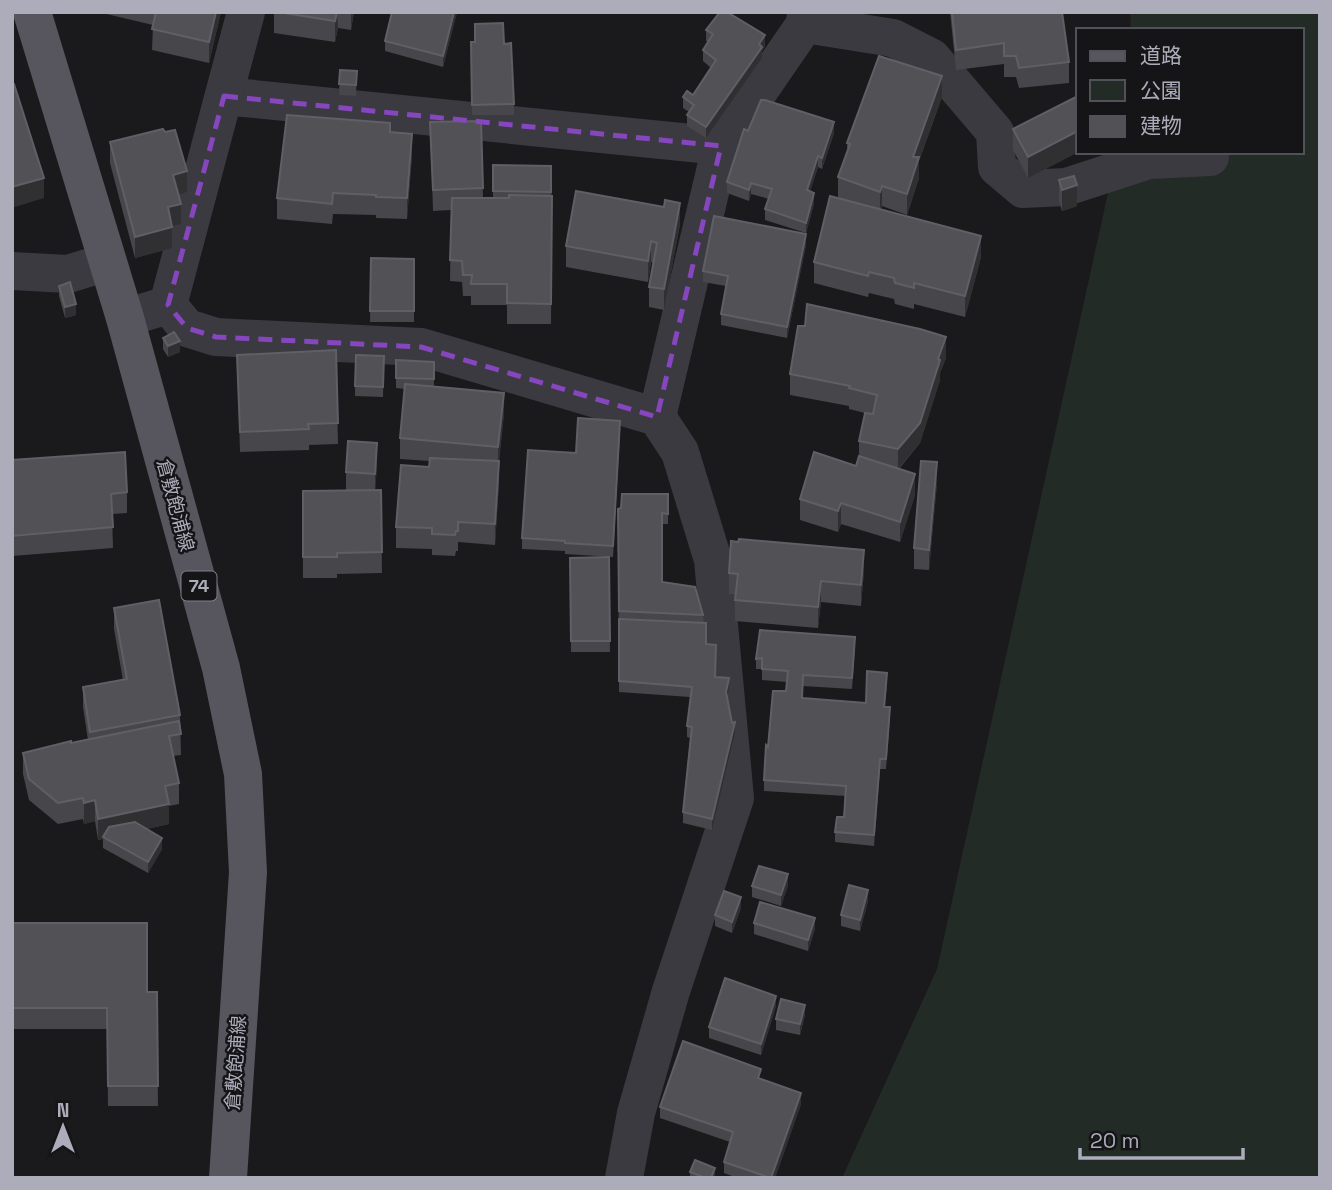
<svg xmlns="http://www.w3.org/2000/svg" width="1332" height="1190" font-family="'Space Grotesk','Noto Sans JP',sans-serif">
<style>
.green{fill:#232b26}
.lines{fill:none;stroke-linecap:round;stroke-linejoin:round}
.minor{stroke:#3b3a40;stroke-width:38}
.major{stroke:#57565f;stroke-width:38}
.wall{fill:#47464a}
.shaded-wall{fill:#302f32}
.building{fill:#525156;stroke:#605f66;stroke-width:2}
.marked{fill:none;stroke:#8546be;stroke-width:5;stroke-dasharray:14 9;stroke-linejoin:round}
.labels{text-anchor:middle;stroke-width:5;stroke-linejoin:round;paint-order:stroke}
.shield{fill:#151416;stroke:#7f7e89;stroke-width:2}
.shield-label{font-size:18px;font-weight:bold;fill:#acacba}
.street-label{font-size:19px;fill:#acacba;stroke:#151416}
</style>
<rect width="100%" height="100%" fill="#1a191b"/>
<!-- green -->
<polygon class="green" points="1130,12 1320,12 1320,1178 842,1178 937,969 1117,152 1302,152 1302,30 1131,30"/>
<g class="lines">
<!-- minor -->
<g class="minor">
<polyline points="805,24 893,38 932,58 995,132 997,167 1023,189 1066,187 1149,160 1210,157"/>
<polyline points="224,96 721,146"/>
<polyline points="12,271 68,274 107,262"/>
<polyline points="168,305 246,12"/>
<polyline points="125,318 168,305 187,328 216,337 421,347 657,417 680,452 713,560 735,798 671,991 636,1113 624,1178"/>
<polyline points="657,417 721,146 805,24 806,12"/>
</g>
<!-- major -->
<polyline class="major" points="32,12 125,318 221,668 243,774 248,872 228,1178"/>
</g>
<!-- wall -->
<g class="wall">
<polygon points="98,12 221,12 209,63 152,50 153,25"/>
<polygon points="274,12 354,12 351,30 338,28 335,42 274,33"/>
<polygon points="392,12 457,12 443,67 385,51 385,41"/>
<polygon points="950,12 1062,12 1069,62 1069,83 1019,88 1016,77 1004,77 1004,64 956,70"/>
<polygon points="706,30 765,46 762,51 762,58 706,138 687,126 687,115 689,112 683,108 683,97 693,95 711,68 703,61 703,50 708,42 706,41"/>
<polygon points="471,42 514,104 514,115 472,115"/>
<polygon points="340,70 357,71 356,96 339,95"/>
<polygon points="1078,96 1078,152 1028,178 1013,150 1013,129"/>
<polygon points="942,97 919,161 919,178 907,215 882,206 881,210 981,257 965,317 914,304 914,309 895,304 894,299 869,293 868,297 814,283 814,262 849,202 838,197 838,177 847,152 847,143"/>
<polygon points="481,121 483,198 493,198 493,165 551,166 552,216 551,324 507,324 507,305 471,305 471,296 463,296 462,282 450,281 451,210 433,211 430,122"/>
<polygon points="748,131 834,133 822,169 818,167 810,191 814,204 806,233 765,220 765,209 769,199 751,194 749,201 727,193 727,182"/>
<polygon points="390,132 412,155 407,219 376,218 376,215 333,214 332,224 277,219 277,198"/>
<polygon points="110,142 187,192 178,194 181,224 172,227 172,248 135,258 110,163"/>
<polygon points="1059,180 1077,206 1062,211 1059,201"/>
<polygon points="664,207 680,224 664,310 649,307 649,287 653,263 651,262 648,282 566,267 566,246"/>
<polygon points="806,245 787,338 721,325 721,314 726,286 703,282 703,271"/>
<polygon points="371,258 414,259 414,322 370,322"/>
<polygon points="59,286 76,315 65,318 59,296"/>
<polygon points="163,338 180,352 168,357 163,349"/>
<polygon points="336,350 338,444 309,445 309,450 240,452 237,355"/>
<polygon points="384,356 383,397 355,396 355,386"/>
<polygon points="946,358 940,373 940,380 920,443 899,469 915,495 900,542 841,524 838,532 800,520 800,499 856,466 859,456 859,441 865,413 849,409 849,406 790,395 790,374"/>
<polygon points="396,360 434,362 434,386 504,414 499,461 499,482 495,545 458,542 458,551 456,551 455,556 432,555 432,549 396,548 396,527 429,467 430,461 400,459 400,438 405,389 396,388"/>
<polygon points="620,432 613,557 565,554 565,551 522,549 522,538 576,453"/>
<polygon points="12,460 127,492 127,513 112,514 113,548 12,556"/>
<polygon points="377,464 375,490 381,490 382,573 337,574 337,578 303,578 303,491 346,491 346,472"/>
<polygon points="937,483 929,570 914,569 914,548"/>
<polygon points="668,494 668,524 662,524 662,582 703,615 706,644 715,677 729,688 727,698 732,723 735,733 712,830 683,823 683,812 690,738 687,737 687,726 690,697 619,692 618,509"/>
<polygon points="609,557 610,652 571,652 570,558"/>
<polygon points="864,571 861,606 821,602 818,628 735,621 735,594 729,594 729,573"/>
<polygon points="114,608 180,715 181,755 173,756 179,783 179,804 169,806 169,824 147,829 162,849 148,873 103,848 103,839 98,840 95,821 84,824 83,819 58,824 29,800 23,774 23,753 88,740 83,707 83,687 123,680 114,629"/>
<polygon points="855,648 852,689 803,686 802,698 866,703 887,684 885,707 890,718 886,769 880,769 874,846 835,842 835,832 844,817 846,796 764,791 764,780 768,747 786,691 787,682 762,680 762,669 756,669 756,659"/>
<polygon points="788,885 781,906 752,897 752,886"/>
<polygon points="868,901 860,931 841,926 841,915"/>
<polygon points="741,908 732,933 715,926 715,915"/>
<polygon points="12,923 147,992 157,992 158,1106 108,1106 107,1029 12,1029"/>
<polygon points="754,923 815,929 808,951 754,934"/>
<polygon points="776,1006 761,1055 709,1038 709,1027"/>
<polygon points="805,1015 800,1035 776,1030 776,1019"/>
<polygon points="761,1079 801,1104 775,1178 737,1178 724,1173 724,1162 730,1142 660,1118 660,1107"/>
<polygon points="690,1172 715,1178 690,1178"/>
</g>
<!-- shaded-wall -->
<g class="shaded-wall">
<polygon points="216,12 221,12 209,63 209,42"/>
<polygon points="337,12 338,28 335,42 335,21"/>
<polygon points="351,12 354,12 351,30"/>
<polygon points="454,12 457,12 443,67 443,56"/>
<polygon points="765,35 765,46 762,51 762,58 706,138 706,127"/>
<polygon points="942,76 942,97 919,161 919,178 907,215 907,194 913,157"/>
<polygon points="834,122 834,133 822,169 822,158"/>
<polygon points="1078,131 1078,152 1028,178 1028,157"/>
<polygon points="412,134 412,155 407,219 407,198"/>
<polygon points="818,156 818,167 807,201 807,190"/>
<polygon points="187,171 187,192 173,196 173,175"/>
<polygon points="44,178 44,198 12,208 12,187"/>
<polygon points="751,183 751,194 749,201 749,190"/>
<polygon points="1077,185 1077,206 1062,211 1062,190"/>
<polygon points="882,186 882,206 880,213 880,192"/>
<polygon points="814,193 814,204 806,233 806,223"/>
<polygon points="680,203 680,224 664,310 664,289"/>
<polygon points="181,204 181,224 168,228 168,207"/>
<polygon points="172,227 172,248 135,258 135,237"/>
<polygon points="806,234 806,245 787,338 787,327"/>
<polygon points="981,236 981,257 965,317 965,296"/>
<polygon points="651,241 651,262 648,282 648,261"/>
<polygon points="76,304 76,315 65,318 65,307"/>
<polygon points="946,337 946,358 940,373 940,380 920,443 898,469 898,449 938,359"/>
<polygon points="180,341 180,352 168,357 168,346"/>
<polygon points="504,393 504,414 498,468 498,447"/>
<polygon points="620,421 620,432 613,557 613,546"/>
<polygon points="377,443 377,464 375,495 375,474"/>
<polygon points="499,461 499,482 495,545 495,524"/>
<polygon points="937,462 937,483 929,570 929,550"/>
<polygon points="915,474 915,495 900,542 900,522"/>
<polygon points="841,503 841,524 838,532 838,511"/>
<polygon points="864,550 864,571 861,606 861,585"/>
<polygon points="821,581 821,602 818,628 818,607"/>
<polygon points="729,678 729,688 726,703 726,692"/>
<polygon points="735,722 735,733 712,830 712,819"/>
<polygon points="880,759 880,769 874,846 874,835"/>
<polygon points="95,800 95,821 84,824 84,803"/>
<polygon points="169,804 169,824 105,838 103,837 103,839 98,840 98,819"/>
<polygon points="162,838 162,849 148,873 148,862"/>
<polygon points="788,874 788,885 781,906 781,895"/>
<polygon points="868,890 868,901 860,931 860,920"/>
<polygon points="741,897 741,908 732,933 732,922"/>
<polygon points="815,918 815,929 808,951 808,940"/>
<polygon points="776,996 776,1006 761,1055 761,1044"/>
<polygon points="805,1005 805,1015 800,1035 800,1024"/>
<polygon points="801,1093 801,1104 775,1178 771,1178"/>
<polygon points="715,1168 715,1178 711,1178"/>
</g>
<!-- building -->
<g class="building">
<polygon points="156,12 216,12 209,42 152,29"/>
<polygon points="278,12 337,12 335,21"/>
<polygon points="392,12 454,12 443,56 385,41"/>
<polygon points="720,12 727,12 765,35 759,44 762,47 706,127 687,115 694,105 683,97 687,91 693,95 716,60 703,50 713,34 706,30"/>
<polygon points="952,12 1062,12 1069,62 1019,68 1016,56 1004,56 1004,43 956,50"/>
<polygon points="503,23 504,44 511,43 514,104 472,105 471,42 475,42 475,24"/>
<polygon points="879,56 942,76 913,157 919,157 907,194 882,186 880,192 838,177 850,144 847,143"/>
<polygon points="340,70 357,71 356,85 339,84"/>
<polygon points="12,84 14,84 44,178 12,187"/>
<polygon points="1078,96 1078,131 1028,157 1013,129"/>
<polygon points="761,100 765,100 834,122 822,158 818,156 807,190 814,193 806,223 765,209 772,189 751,183 749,190 727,182 744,129 748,131"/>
<polygon points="287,115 390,123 390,132 412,134 407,198 376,197 376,195 333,193 332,204 277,198"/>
<polygon points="481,121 483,188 433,190 430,122"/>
<polygon points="163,129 165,132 175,130 187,171 173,175 181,204 168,207 172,227 135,237 110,142"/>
<polygon points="493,165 551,166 551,192 493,191"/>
<polygon points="1074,176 1077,185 1062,190 1059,180"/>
<polygon points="576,191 664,207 665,200 680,203 664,289 649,287 657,243 651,241 648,261 566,246"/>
<polygon points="509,195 552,196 551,304 507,303 507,284 471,284 472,275 463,275 462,261 450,260 452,198 509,198"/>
<polygon points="830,196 981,236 965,296 914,283 914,288 895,283 894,278 869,272 868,276 814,262"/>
<polygon points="714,216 806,234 787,327 721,314 728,276 703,271"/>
<polygon points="371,258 414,259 414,311 370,311"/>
<polygon points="70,282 76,304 65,307 59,286"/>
<polygon points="807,304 920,329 946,337 938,359 940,360 920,423 898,449 859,441 865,413 873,414 877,395 849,388 850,386 790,374 798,326 805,326"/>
<polygon points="174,332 180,341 168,346 163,338"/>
<polygon points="336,350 338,423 308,424 309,429 240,432 237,355"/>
<polygon points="356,355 384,356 383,387 355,386"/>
<polygon points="396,360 434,362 434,379 396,378"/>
<polygon points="405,384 504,393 498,447 400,438"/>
<polygon points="578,418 620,421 613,546 565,543 565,541 522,538 528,450 576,453"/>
<polygon points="348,441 377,443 375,474 346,472"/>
<polygon points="125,452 127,492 111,494 113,527 12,536 12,460"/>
<polygon points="814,452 856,466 859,456 915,474 900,522 841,503 838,511 800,499"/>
<polygon points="430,458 499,461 495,524 458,522 458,531 456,531 455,535 432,534 432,528 396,527 401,465 429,467"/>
<polygon points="921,461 937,462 929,550 914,548"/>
<polygon points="381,490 382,552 337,553 337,557 303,557 303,491"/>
<polygon points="622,494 668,494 668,514 662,513 662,582 695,587 703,615 619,611 618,509 621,508"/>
<polygon points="739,539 864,550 861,585 821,581 818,607 735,600 738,574 729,573 731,541 738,542"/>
<polygon points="609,557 610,641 571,641 570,558"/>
<polygon points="159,600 180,715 90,732 83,687 127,679 114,608"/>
<polygon points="619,619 706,623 706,644 716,645 715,677 729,678 726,692 732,723 735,722 712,819 683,812 692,727 687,726 692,687 619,681"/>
<polygon points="760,630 855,637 852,678 803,675 802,698 866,703 867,671 887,673 884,707 890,707 886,759 880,759 874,835 835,832 837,817 844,817 846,786 764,780 766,745 768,747 773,691 786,691 788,671 762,669 762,658 756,659"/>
<polygon points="179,721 181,734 169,736 179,783 165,786 169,804 98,819 95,800 84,803 83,798 58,803 29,779 23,753 71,741 71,743"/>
<polygon points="135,822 162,838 148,862 103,837 109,827"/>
<polygon points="759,866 788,874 781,895 752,886"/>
<polygon points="849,885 868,890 860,920 841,915"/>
<polygon points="724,891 741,897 732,922 715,915"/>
<polygon points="760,902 815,918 808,940 754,923"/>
<polygon points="12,923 147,923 147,992 157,992 158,1086 108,1086 107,1008 12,1008"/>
<polygon points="725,978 776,996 761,1044 709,1027"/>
<polygon points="781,999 805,1005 800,1024 776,1019"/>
<polygon points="683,1041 761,1069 758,1078 801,1093 771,1178 724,1162 733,1132 660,1107"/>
<polygon points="695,1160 715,1168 711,1178 706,1178 690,1172"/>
</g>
<!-- marked area -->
<path class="marked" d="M224,96L721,146L657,417L421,347L216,337L187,328L168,305Z"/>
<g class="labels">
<!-- shield labels -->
<rect class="shield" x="181.5" y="571.5" width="35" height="29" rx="5"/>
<g class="shield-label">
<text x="199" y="592">74</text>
</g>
<!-- street labels -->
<g class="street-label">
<text transform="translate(176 505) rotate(75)" y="7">倉敷飽浦線</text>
<text transform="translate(235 1063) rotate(-86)" y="7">倉敷飽浦線</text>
</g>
</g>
<!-- border -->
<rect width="1332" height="1190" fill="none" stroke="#acacba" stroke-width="28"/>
<!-- legend -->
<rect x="1076" y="28" width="228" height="126" fill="#151416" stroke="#515158" stroke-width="2"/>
<rect x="1090" y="51" width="35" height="10" fill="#57565f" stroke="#515158" stroke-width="2"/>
<text x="1140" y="63" font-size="21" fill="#acacba">道路</text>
<rect x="1090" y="80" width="35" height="21" fill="#232b26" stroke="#515158" stroke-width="2"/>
<text x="1140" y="98" font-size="21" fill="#acacba">公園</text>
<rect x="1090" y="116" width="35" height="21" fill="#525156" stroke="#515158" stroke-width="2"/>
<text x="1140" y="133" font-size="21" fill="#acacba">建物</text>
<!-- north arrow -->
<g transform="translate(63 1127)" stroke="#151416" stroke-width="5" paint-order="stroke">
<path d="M0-5L12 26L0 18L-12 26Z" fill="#acacba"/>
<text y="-10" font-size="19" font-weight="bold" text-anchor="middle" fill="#acacba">N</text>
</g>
<!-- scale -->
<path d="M1080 1148v10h163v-10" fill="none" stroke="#acacba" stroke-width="3.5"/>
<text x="1090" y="1148" font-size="21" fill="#acacba" stroke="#151416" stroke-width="5" paint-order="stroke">20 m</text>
</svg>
